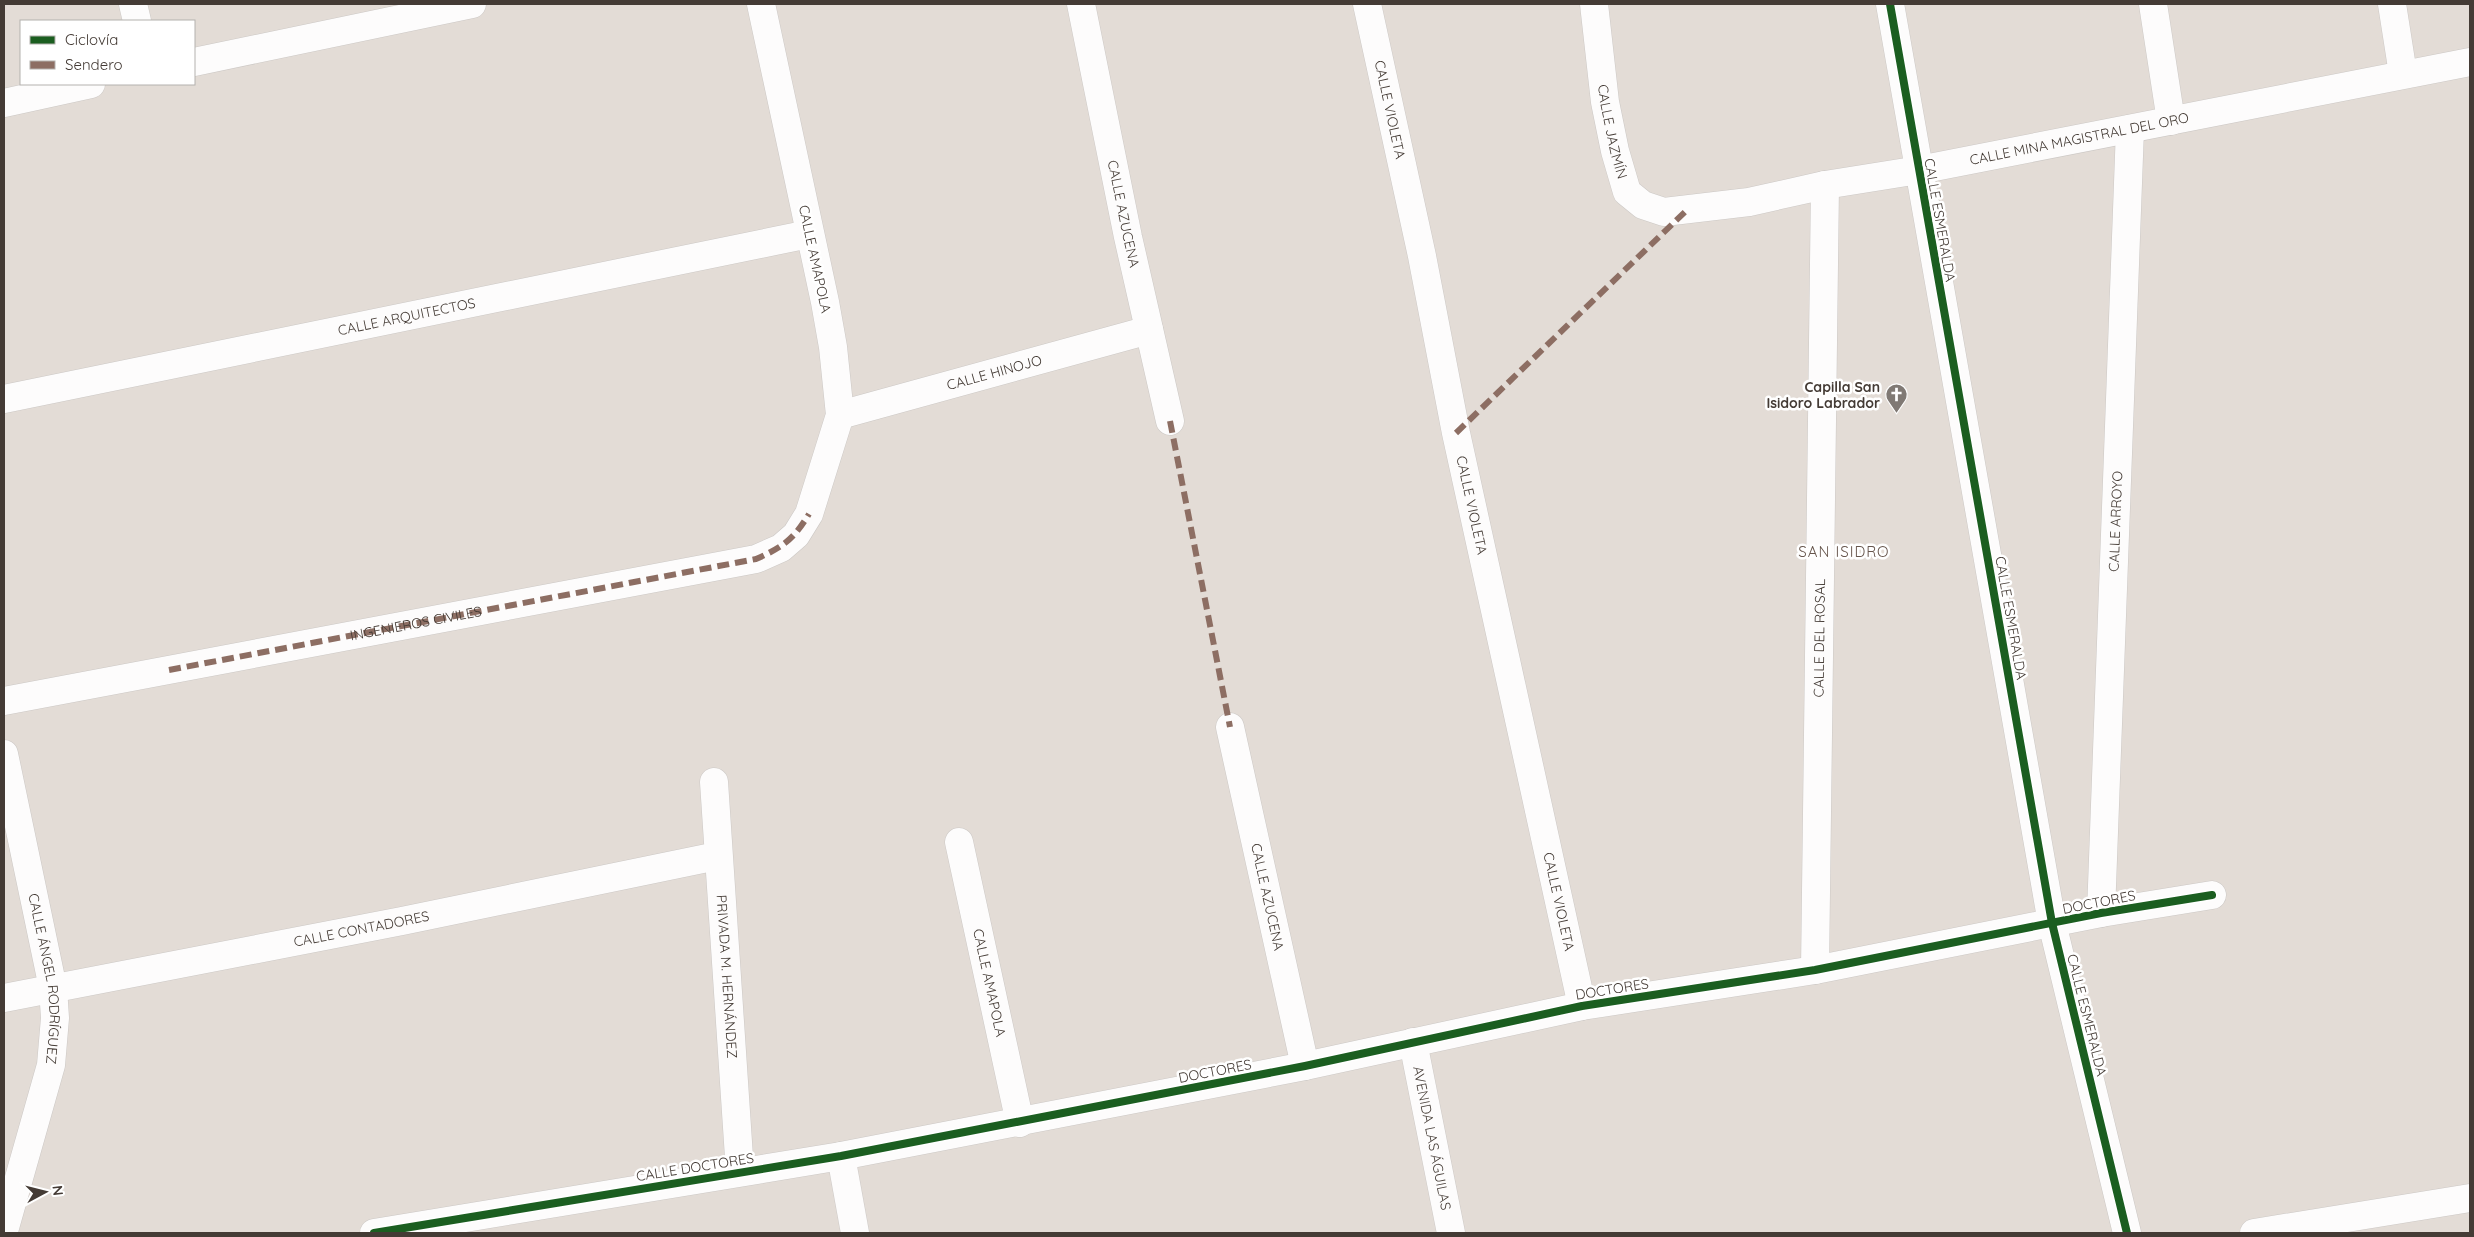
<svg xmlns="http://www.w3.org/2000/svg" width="2474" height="1237" font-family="Quicksand,sans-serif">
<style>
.residential{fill:#e3dcd6;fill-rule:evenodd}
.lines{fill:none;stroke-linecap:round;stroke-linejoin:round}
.street-casing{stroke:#ccc8c5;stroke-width:29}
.street{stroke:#fdfcfc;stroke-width:28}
.quiet{stroke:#8d6e63;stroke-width:6;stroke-dasharray:12 6;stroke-linecap:butt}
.cycleway-casing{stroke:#fff;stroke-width:11}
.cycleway{stroke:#1b5e20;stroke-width:8}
.labels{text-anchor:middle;stroke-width:5;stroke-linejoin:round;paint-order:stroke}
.street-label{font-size:14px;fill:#443b35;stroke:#fff}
.poi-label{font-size:14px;font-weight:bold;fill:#443b35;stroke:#fff;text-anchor:end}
.neighbourhood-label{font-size:15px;letter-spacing:1px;fill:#67564d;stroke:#fff}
</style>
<rect width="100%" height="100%" fill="#efece9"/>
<!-- residential -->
<path class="residential" d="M4,4H2470V1233H4ZM21,21H194V84H21Z"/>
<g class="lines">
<defs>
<g id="street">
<polyline points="133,4 137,21"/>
<path id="s1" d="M1081,4L1128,237L1170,421"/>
<path id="s2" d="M1367,4L1422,256L1456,433L1582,1006"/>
<path id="s3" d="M1594,4L1605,102L1615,151L1627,192L1643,205L1664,212L1749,202L1825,185L1919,170L2470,62"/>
<polyline points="1890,4 2052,923 2127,1233"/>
<polyline points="2153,4 2171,121"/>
<polyline points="2392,4 2403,74"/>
<polyline points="194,62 472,4"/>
<polyline points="4,103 91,84"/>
<path id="s4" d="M4,399L809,234"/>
<path id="s5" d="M840,415L1149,330"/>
<path id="s6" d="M4,701L756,559L781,548L796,535L809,514L840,415L833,347L825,302L761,4"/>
<path id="s7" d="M1230,727L1305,1066"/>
<path id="s8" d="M4,754L53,988L55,1018L51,1065L4,1231"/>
<path id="s9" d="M714,782L740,1172"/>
<path id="s10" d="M959,842L1020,1123"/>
<path id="s11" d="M2101,913L2130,129"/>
<path id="s12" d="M1815,970L1825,185"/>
<path id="s13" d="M4,998L402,921L717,856"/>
<path id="s14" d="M1413,1042L1451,1233"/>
<polyline points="841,1156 855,1233"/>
<polyline points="374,1233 841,1156 1305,1066 1582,1006 1815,970 2101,913 2212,895"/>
<polyline points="2254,1233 2470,1198"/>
</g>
</defs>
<!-- street casing -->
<use href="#street" class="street-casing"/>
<!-- street -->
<use href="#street" class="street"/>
<!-- quiet -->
<g class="quiet">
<polyline points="1170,421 1230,727"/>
<polyline points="1456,433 1688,209"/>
<path d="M169,670L756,559C783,547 793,540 809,514"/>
</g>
<defs>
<g id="cycleway">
<polyline points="1890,4 2052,923 2127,1233"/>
<polyline points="374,1233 841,1156 1305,1066 1582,1006 1815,970 2101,913 2212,895"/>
</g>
</defs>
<!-- cycleway casing -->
<use href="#cycleway" class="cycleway-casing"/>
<!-- cycleway -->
<use href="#cycleway" class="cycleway"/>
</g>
<!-- icons -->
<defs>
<symbol id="church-pin" viewBox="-11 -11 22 30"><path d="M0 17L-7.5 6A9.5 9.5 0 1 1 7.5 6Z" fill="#807974" stroke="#fff"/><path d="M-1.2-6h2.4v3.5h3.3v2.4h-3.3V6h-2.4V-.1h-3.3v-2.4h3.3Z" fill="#fff"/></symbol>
</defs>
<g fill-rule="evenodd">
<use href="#church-pin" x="1884" y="382" width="25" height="34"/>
</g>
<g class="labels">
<!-- street labels -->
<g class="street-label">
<text dy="5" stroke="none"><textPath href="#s2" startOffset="108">CALLE VIOLETA</textPath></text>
<text dy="5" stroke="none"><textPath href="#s3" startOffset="129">CALLE JAZMÍN</textPath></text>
<text dy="5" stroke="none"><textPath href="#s3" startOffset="656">CALLE MINA MAGISTRAL DEL ORO</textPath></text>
<text dy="5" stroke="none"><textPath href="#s1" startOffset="214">CALLE AZUCENA</textPath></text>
<text transform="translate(1940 220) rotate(80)" y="5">CALLE ESMERALDA</text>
<text transform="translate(815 259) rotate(78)" y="5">CALLE AMAPOLA</text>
<text dy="5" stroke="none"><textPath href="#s4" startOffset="411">CALLE ARQUITECTOS</textPath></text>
<text dy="5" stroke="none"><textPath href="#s5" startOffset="160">CALLE HINOJO</textPath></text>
<text dy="5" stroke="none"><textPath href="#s2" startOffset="512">CALLE VIOLETA</textPath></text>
<text dy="5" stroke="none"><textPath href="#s11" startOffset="392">CALLE ARROYO</textPath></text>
<text transform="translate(2011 618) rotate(80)" y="5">CALLE ESMERALDA</text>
<text dy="5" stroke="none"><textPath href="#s6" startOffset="419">INGENIEROS CIVILES</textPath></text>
<text dy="5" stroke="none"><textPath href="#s12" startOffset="332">CALLE DEL ROSAL</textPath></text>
<text dy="5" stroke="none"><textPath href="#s7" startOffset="174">CALLE AZUCENA</textPath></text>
<text dy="5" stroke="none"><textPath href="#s2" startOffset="918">CALLE VIOLETA</textPath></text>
<text transform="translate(2099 902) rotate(-11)" y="5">DOCTORES</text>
<text dy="5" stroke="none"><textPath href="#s13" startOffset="364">CALLE CONTADORES</textPath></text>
<text dy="5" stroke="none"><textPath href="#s9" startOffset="195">PRIVADA M. HERNÁNDEZ</textPath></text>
<text dy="5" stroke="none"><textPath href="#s8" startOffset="229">CALLE ÁNGEL RODRÍGUEZ</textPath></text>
<text dy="5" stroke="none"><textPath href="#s10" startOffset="144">CALLE AMAPOLA</textPath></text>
<text transform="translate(1612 989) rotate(-9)" y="5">DOCTORES</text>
<text transform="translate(2087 1015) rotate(76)" y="5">CALLE ESMERALDA</text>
<text transform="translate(1215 1071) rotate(-11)" y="5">DOCTORES</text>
<text dy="5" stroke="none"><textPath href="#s14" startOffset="98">AVENIDA LAS ÁGUILAS</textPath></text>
<text transform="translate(695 1167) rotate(-9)" y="5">CALLE DOCTORES</text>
</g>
<!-- poi labels -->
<g class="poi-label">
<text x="1880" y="392">Capilla San<tspan x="1880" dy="16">Isidoro Labrador</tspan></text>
</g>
<!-- neighbourhood labels -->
<g class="neighbourhood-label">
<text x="1844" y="557">SAN ISIDRO</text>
</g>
</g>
<!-- border -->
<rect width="2474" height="1237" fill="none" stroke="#443b35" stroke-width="10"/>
<!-- legend -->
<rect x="20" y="20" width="175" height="65" fill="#ffffff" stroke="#b4b1ae"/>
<rect x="30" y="36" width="25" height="8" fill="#1b5e20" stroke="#b4b1ae"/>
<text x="65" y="45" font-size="15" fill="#443b35">Ciclovía</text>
<rect x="30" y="61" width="25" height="8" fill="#8d6e63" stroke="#b4b1ae"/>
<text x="65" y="70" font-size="15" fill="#443b35">Sendero</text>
<!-- north arrow -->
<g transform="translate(45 1192) rotate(83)" stroke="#ffffff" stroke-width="4" paint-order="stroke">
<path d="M0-4L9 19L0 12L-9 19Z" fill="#443b35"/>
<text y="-8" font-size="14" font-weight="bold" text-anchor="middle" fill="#443b35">N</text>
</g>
</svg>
